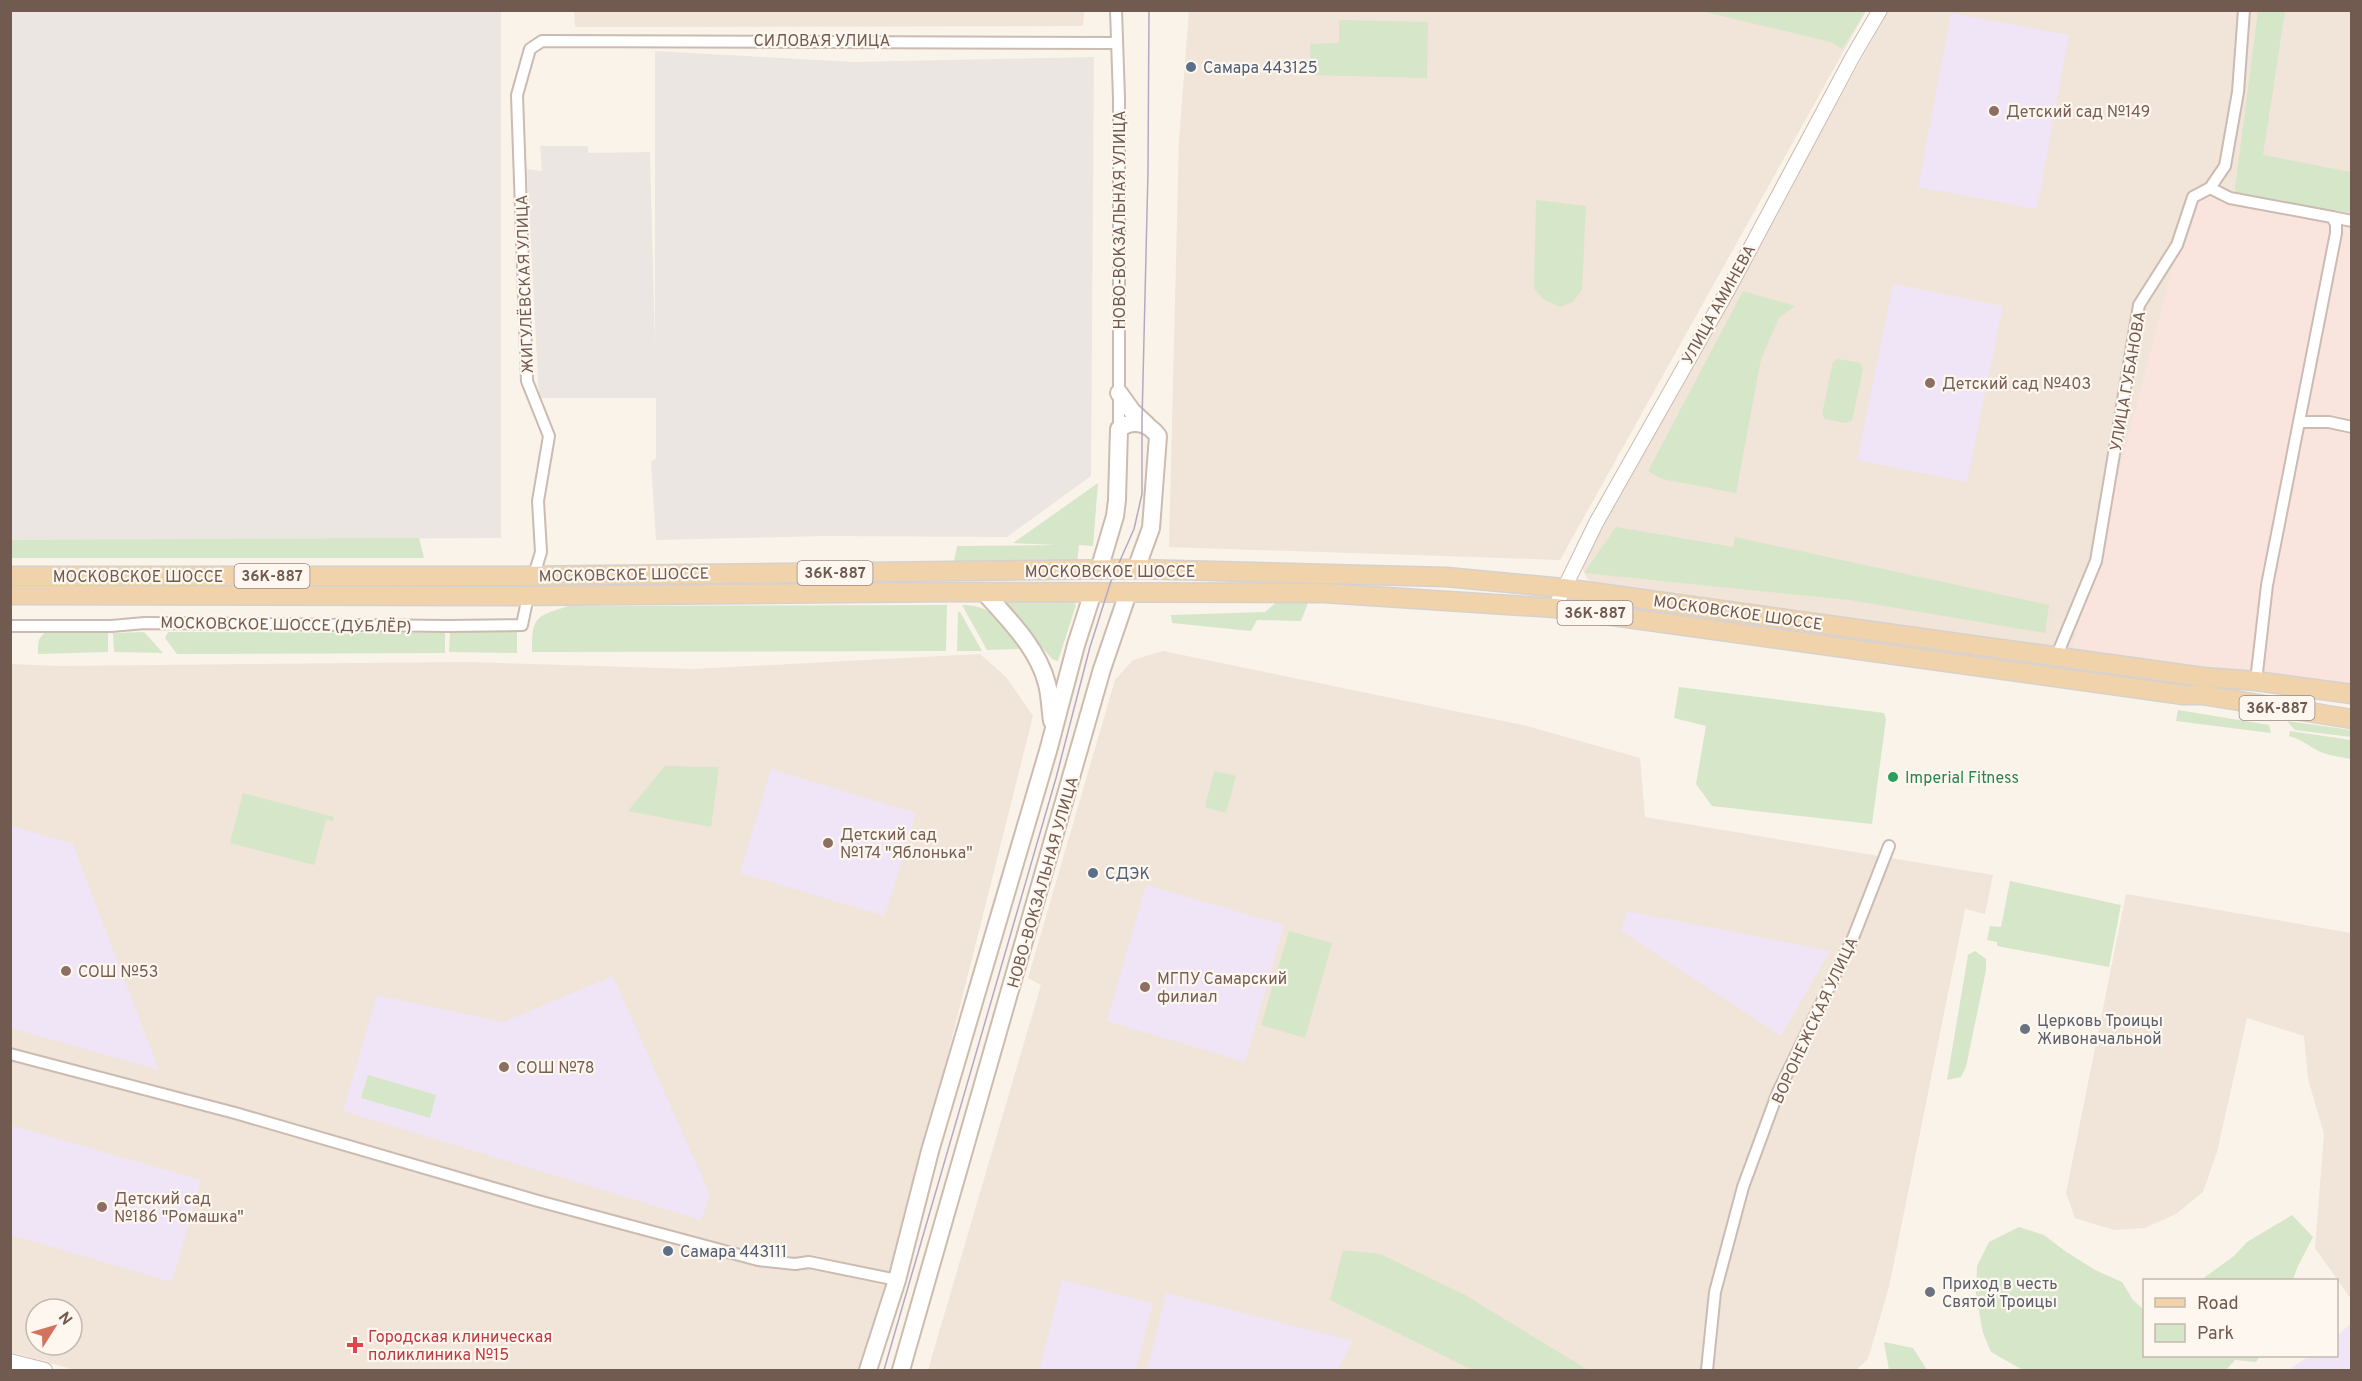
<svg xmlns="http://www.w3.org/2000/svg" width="2362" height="1381" font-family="Overpass,sans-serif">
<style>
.residential{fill:#f1e4d8;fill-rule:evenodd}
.commercial{fill:#f9e5de}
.industrial{fill:#ebe6e2}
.education{fill:#f0e5f6}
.green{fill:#d6e6c9}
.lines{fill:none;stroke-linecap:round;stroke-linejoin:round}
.minor-casing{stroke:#cbbbb0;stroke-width:14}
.tertiary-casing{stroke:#cbbbb0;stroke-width:16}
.secondary-casing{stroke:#cdbbae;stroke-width:20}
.primary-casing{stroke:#d7d1ce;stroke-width:21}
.minor{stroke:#fff;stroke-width:10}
.tertiary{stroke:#fff;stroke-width:14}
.secondary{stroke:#fff;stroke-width:16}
.primary{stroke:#f0d3aa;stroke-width:18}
.tram{stroke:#b5a8c3;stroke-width:1.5}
.service-dot{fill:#5c6f8a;stroke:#fdf7ef;stroke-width:2}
.education-dot{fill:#8d6e63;stroke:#fdf7ef;stroke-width:2}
.leisure-dot{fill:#2e9e5b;stroke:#fdf7ef;stroke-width:2}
.worship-dot{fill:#6b7280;stroke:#fdf7ef;stroke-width:2}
.health-dot{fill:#e0444e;stroke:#fdf7ef;stroke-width:2}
.labels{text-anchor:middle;stroke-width:4.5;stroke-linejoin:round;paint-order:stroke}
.shield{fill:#fdf7ef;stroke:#9b8980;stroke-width:1.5}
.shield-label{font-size:15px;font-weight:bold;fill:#715a50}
.street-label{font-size:16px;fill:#715a50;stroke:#fdf7ef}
.service-label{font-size:16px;fill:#4e5e75;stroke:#fdf7ef;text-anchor:start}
.education-label{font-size:16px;fill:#785e54;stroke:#fdf7ef;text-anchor:start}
.leisure-label{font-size:16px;fill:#27864d;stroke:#fdf7ef;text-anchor:start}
.worship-label{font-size:16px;fill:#5b616d;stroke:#fdf7ef;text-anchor:start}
.health-label{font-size:16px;fill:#be3a42;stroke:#fdf7ef;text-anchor:start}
</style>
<rect width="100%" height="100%" fill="#faf3e9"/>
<!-- residential -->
<g class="residential">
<polygon points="574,11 574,10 1084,11 1083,26 575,27"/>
<polygon points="1189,11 1866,11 1560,560 1169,547 1179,140"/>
<polygon points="1888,11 2351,11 2351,206 2210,188 2072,651 1593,584 1586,577 1583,570 1584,561 1608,516"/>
<polygon points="1163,651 1527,726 1640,758 1645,817 1993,875 1985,914 1965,909 1889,1287 1868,1359 1856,1370 928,1370 1041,985 1028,978 1115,680 1133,660"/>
<path d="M980,654L1006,677L1033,716L915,1185L864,1370H75L11,1352V664L61,666L466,662L693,669ZM36,1309H72V1345H36Z"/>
<polygon points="2126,894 2351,933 2351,1299 2315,1248 2324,1134 2308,1079 2304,1036 2247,1018 2217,1152 2203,1192 2176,1214 2145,1228 2114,1230 2075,1218 2066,1193"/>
</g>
<!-- commercial -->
<polygon class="commercial" points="2194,186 2351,206 2351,689 2072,651"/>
<!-- industrial -->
<g class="industrial">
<polygon points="10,11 501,11 501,538 11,541"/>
<polygon points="655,51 854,62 1094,57 1091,476 1007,537 826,536 656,540 651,462 656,458 656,398 539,398 527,169 542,171 540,146 588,146 588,153 650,152 655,347"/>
</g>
<!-- education -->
<g class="education">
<polygon points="1951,13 2069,35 2037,209 1918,187"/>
<polygon points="1893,284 2003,306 1967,482 1857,460"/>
<polygon points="771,769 916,813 885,916 740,873"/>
<polygon points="10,825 73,844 159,1070 11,1028"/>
<polygon points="1146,885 1284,925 1245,1062 1107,1021"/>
<polygon points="1627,911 1830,951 1781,1036 1621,931"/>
<polygon points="613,976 710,1195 701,1220 343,1111 377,995 503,1022"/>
<polygon points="10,1125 201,1180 172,1282 11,1235"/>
<polygon points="1062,1280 1153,1303 1136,1370 1039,1370"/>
<polygon points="1166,1293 1353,1341 1337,1370 1147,1370"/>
<polygon points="2351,1324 2351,1370 2288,1370 2309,1356 2336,1356 2337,1335"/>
</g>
<!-- green -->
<g class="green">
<polygon points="1701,11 1866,10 1866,11 1842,49 1831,42"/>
<polygon points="2258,11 2285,11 2263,155 2351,172 2351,213 2234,196"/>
<polygon points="1339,20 1428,22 1427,78 1311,75 1310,44 1339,43"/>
<polygon points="1536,200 1586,206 1582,290 1573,302 1560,307 1543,299 1534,288"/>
<polygon points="1743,291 1795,306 1779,318 1761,359 1736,493 1662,479 1648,471"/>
<polygon points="1838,359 1860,363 1863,369 1852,420 1846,423 1825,419 1822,414 1833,362"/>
<polygon points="1098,483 1093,546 1079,545 1077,562 954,561 957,546 1058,545 1013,543"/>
<polygon points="1616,527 1733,547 1735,537 2049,605 2045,633 1850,600 1584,573"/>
<polygon points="419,538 424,558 11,558 11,540"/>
<polygon points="1073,601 1076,605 1058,661 1052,659 1006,605 1006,602"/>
<polygon points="1278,601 1308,603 1301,621 1257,620 1251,631 1172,623 1171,615 1265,612"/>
<path d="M947,605L946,651L532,652C532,616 535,617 568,606Z"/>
<path d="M962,605C995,605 1002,625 1020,649L987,650Z"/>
<polygon points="958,612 960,612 982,651 957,651"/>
<path d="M48,631L108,633V652L38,654C38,644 37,637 48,631Z"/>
<polygon points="450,631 517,632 517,653 449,652"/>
<polygon points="144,632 163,653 114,652 113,633"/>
<polygon points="168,632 445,633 445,653 177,654 165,638"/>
<polygon points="1679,687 1884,713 1886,719 1872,824 1712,806 1696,784 1706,726 1674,718"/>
<polygon points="2178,710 2269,725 2271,733 2176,721"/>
<polygon points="2287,721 2351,730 2351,737 2295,730"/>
<path d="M2290,731L2351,740V759C2342,757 2332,756 2323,753C2311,748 2302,739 2289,736Z"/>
<polygon points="665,766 719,767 711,827 628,811"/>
<polygon points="1214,771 1236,776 1226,813 1205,807"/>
<polygon points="243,793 334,817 333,821 326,820 314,865 230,843"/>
<polygon points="2010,881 2121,905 2109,967 1997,946 1997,942 1987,940 1990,926 2001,927"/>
<polygon points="1289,931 1332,943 1305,1038 1261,1025"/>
<polygon points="1975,951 1986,959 1986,970 1966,1067 1961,1077 1947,1080 1968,955"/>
<polygon points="368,1075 436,1095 430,1118 361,1098"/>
<polygon points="2292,1215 2313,1237 2297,1268 2293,1280 2201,1280 2234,1256 2247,1242"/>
<polygon points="2019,1227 2044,1235 2065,1251 2095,1270 2122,1282 2133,1300 2144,1310 2144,1356 2260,1356 2256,1362 2235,1360 2226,1370 2023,1370 1991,1352 1983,1333 1976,1296 1977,1266 1989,1242"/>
<polygon points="1343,1250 1380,1254 1465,1295 1588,1370 1473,1370 1330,1300"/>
<polygon points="1884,1342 1913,1348 1927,1370 1889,1370"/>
</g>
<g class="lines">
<defs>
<g id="minor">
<polyline points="1116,10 1119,98 1119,429"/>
<polyline points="2210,188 2230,198 2332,217 2336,224 2336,233 2267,585 2256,681"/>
<polyline points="2332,217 2352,221"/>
<polyline points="2300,422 2329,422 2352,427"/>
<polyline points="534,575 541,552 538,501 549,436 527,381 517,95 530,49 542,41 1116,43"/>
<polyline points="10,626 111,626 145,623 448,626 522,625 528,596"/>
<polyline points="2057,655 2096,561 2139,305 2177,245 2193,197 2210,188 2225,166 2238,92 2244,10"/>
<polyline points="10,1054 235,1113 538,1201 758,1260 795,1264 809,1262 897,1280"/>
<polyline points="1707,1370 1715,1292 1743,1187 1778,1092 1853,938 1889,846"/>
</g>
<g id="tertiary">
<polyline points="1559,599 1596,523 1729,288 1853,56 1880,10"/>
<polyline points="10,1361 45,1370"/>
</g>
<g id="secondary">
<polyline points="1119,393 1132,411 1147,425"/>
<path d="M1099,570L1115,516L1117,500L1119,429C1132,419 1148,422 1158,436L1151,528L1136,569"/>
<path d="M984,592C1008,619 1038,648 1047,684C1050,695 1050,708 1052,721"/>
<polyline points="868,1370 897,1280 930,1151 1048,751 1076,645 1093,592"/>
<polyline points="901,1370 1102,669 1128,593"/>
</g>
<g id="primary">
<polyline points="10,576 512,576 1136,569 1446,577 1563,588 2203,677 2256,681 2352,694"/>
<polyline points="10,595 511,596 953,592 1324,593 1555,608 2184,695 2202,695 2352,719"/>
</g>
</defs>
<!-- minor casing -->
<use href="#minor" class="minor-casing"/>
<!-- tertiary casing -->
<use href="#tertiary" class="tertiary-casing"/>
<!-- secondary casing -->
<use href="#secondary" class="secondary-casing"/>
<!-- primary casing -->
<use href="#primary" class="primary-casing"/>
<!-- minor -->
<use href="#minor" class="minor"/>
<!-- tertiary -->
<use href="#tertiary" class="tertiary"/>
<!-- secondary -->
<use href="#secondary" class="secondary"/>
<!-- primary -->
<use href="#primary" class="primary"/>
<!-- tram -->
<polyline class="tram" points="884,1370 1056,778 1090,647 1111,581 1134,529 1142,494 1142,421 1148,171 1149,10"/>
</g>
<!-- markers -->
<g class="service-dot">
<circle cx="1191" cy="67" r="6"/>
<circle cx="1093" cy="873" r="6"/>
<circle cx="668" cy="1251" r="6"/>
</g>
<g class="education-dot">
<circle cx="1994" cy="111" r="6"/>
<circle cx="1930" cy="383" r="6"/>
<circle cx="828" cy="843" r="6"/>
<circle cx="66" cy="971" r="6"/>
<circle cx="1145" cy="987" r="6"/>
<circle cx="504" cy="1067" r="6"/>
<circle cx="102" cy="1207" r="6"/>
</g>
<circle class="leisure-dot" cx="1893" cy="777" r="6"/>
<g class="worship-dot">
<circle cx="2025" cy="1029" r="6"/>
<circle cx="1930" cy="1292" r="6"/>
</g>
<path class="health-dot" d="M352 1336h6v6h6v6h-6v6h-6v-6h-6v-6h6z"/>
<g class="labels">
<!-- shield labels -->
<g class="shield">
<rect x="797.5" y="561" width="75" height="24" rx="4.5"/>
<rect x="234.5" y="564" width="75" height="24" rx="4.5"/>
<rect x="1557.5" y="601" width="75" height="24" rx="4.5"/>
<rect x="2239.5" y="696" width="75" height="24" rx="4.5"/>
</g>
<g class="shield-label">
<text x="835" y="578">36К-887</text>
<text x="272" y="581">36К-887</text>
<text x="1595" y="618">36К-887</text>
<text x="2277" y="713">36К-887</text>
</g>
<!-- street labels -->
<g class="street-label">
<text x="822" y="46">СИЛОВАЯ УЛИЦА</text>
<text transform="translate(1119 220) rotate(-90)" y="6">НОВО-ВОКЗАЛЬНАЯ УЛИЦА</text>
<text transform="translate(524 284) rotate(-92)" y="6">ЖИГУЛЁВСКАЯ УЛИЦА</text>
<text transform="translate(1718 304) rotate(-61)" y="6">УЛИЦА АМИНЕВА</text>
<text transform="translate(2127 381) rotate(-80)" y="6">УЛИЦА ГУБАНОВА</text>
<text x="1110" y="577">МОСКОВСКОЕ ШОССЕ</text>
<text transform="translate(624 574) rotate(-1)" y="6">МОСКОВСКОЕ ШОССЕ</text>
<text x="138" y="582">МОСКОВСКОЕ ШОССЕ</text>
<text transform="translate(1738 612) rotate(8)" y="6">МОСКОВСКОЕ ШОССЕ</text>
<text transform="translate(286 624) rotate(1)" y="6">МОСКОВСКОЕ ШОССЕ (ДУБЛЁР)</text>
<text transform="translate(1042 882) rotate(-74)" y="6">НОВО-ВОКЗАЛЬНАЯ УЛИЦА</text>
<text transform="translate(1814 1020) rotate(-65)" y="6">ВОРОНЕЖСКАЯ УЛИЦА</text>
</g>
<!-- service labels -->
<g class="service-label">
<text x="1203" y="73">Самара 443125</text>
<text x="1105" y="879">СДЭК</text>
<text x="680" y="1257">Самара 443111</text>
</g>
<!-- education labels -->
<g class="education-label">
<text x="2006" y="117">Детский сад №149</text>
<text x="1942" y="389">Детский сад №403</text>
<text x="840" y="840">Детский сад<tspan x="840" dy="18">№174 "Яблонька"</tspan></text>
<text x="78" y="977">СОШ №53</text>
<text x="1157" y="984">МГПУ Самарский<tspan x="1157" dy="18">филиал</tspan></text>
<text x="516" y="1073">СОШ №78</text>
<text x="114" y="1204">Детский сад<tspan x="114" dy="18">№186 "Ромашка"</tspan></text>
</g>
<!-- leisure labels -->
<g class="leisure-label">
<text x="1905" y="783">Imperial Fitness</text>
</g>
<!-- worship labels -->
<g class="worship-label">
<text x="2037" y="1026">Церковь Троицы<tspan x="2037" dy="18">Живоначальной</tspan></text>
<text x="1942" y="1289">Приход в честь<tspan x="1942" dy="18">Святой Троицы</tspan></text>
</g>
<!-- health labels -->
<g class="health-label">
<text x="368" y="1342">Городская клиническая<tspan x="368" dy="18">поликлиника №15</tspan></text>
</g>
</g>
<!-- border -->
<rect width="2362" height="1381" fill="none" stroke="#715a50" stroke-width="24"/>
<!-- legend -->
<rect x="2143" y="1279" width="195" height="78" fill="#fdf7ef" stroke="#c5b8af" stroke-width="1.5"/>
<rect x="2155" y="1298" width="30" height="9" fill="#f0d3aa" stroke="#c5b8af" stroke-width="1.5"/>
<text x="2197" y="1309" font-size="18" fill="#715a50">Road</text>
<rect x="2155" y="1324" width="30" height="18" fill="#d6e6c9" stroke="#c5b8af" stroke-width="1.5"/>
<text x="2197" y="1339" font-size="18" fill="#715a50">Park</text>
<!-- north arrow -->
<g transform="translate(54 1327) rotate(53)"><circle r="28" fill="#fdf7ef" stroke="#c5b8af" stroke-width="1.5"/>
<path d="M0-4.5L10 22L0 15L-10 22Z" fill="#d4735d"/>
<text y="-9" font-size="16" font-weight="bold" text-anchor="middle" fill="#715a50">N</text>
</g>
</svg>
